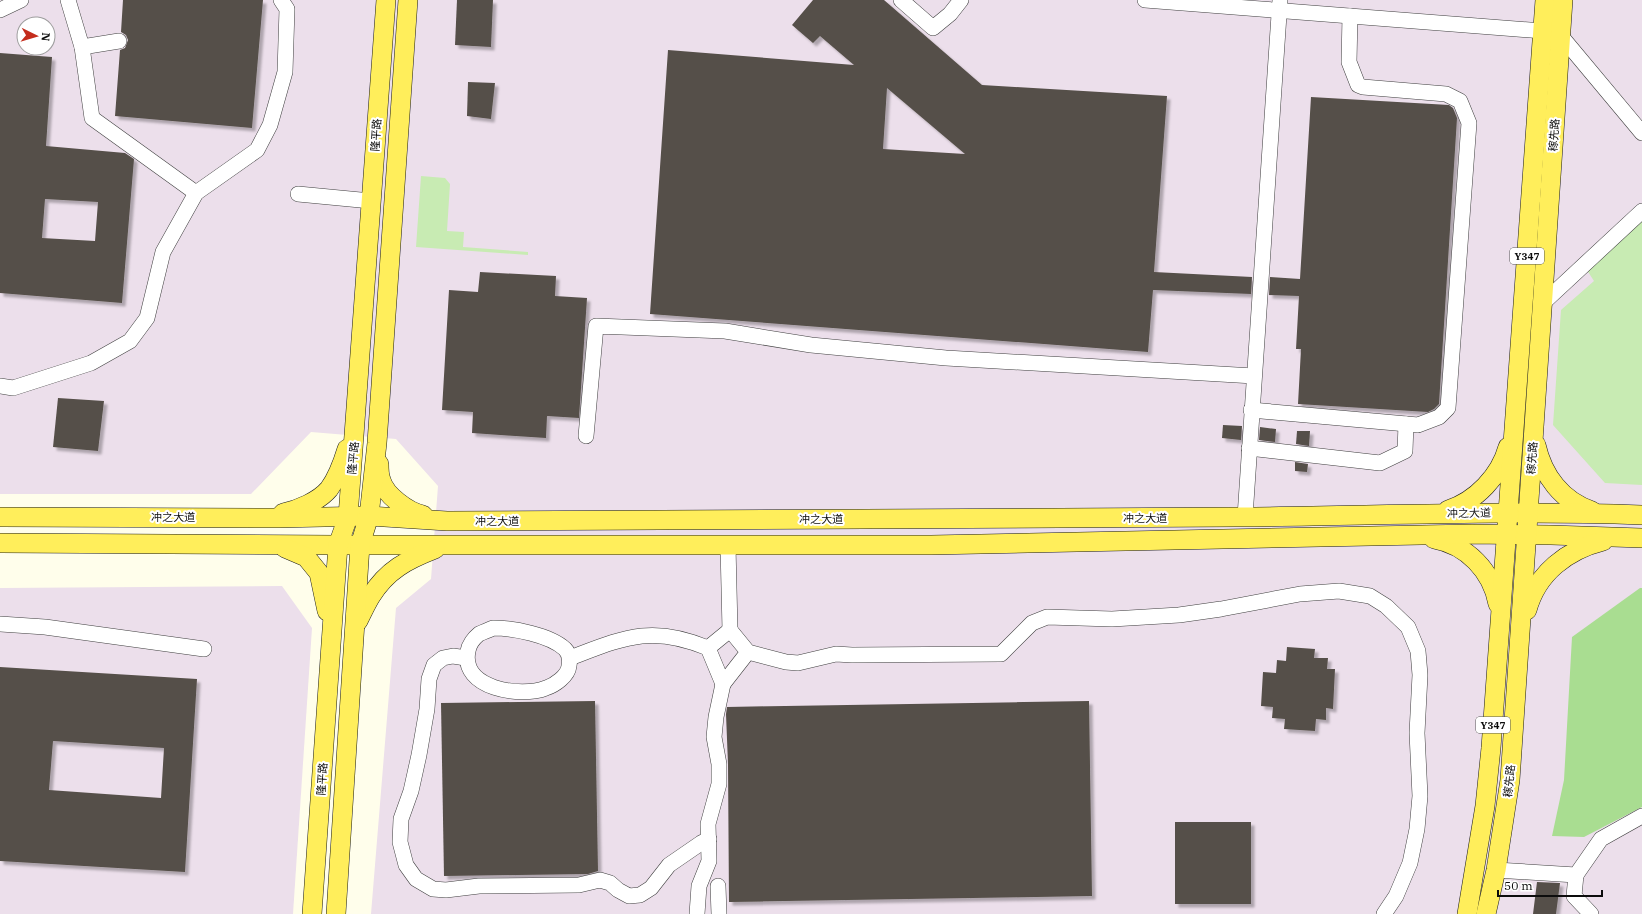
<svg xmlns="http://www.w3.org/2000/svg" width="1642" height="914" font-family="'IBM Plex Serif','Noto Sans SC',serif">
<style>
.industrial{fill:#ecdfeb;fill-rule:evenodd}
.green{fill:#c8ebb3}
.forest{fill:#a9dd91}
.building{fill:#554f48;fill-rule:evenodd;filter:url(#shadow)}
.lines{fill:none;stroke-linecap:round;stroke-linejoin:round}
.minor-casing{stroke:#3f3f3f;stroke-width:16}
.major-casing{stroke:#1d1d1d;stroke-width:20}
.minor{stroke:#fff;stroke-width:15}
.major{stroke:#ffee5b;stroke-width:19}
.labels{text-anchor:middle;stroke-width:4;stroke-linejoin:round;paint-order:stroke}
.shield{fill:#fff;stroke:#555;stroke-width:1}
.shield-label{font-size:10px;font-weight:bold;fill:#0c0c0c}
.street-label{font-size:11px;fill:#0c0c0c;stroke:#fff}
</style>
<defs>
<filter id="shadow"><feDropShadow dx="3.5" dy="3.5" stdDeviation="1" flood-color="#0004"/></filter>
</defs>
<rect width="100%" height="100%" fill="#fffeeb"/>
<!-- industrial -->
<g class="industrial">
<path d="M0,0H1642V914H371L396,608L431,579L438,486L396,439L311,432L251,494H0ZM24,24H48V48H24Z"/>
<polygon points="282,586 312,628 293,914 0,914 0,588"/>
</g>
<!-- green -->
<g class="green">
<polygon points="421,176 445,178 450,184 447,231 464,232 463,247 528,252 528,255 416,247"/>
<polygon points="1642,212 1642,485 1605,483 1553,425 1561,310 1594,281 1581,261"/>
</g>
<!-- forest -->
<polygon class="forest" points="1640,588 1642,588 1642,807 1584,837 1552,836 1564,780 1572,637"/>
<!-- building -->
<g class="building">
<polygon points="123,0 263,0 252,128 115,116 120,50 125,48 128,40 126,35 121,32"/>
<polygon points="457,0 493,0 491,47 455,45"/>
<path d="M813,0H884L982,85L1167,96L1154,272L1252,277L1251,294L1153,290L1148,352L650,314L668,50L854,65L820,36L813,43L792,25ZM887,88L965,154L883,149Z"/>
<path d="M0,53L52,57L46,146L125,153L134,159L122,303L0,293ZM45,199L98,202L95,241L42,238Z"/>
<polygon points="468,82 495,83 491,119 467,116"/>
<polygon points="1311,97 1449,105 1453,108 1457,118 1439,404 1434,409 1428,412 1298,404 1301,349 1296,349 1299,296 1269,295 1270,277 1300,279"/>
<polygon points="480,272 556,276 555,296 587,298 579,418 547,416 546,438 472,433 473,412 442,410 449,290 478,292"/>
<polygon points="58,398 104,401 98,451 53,447"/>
<polygon points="1223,425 1242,426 1241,440 1222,438"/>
<polygon points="1260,427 1276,429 1275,442 1259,440"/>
<polygon points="1297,431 1310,431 1309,446 1296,444"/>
<polygon points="1295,462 1308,464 1307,472 1295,471"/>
<polygon points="1287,647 1315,649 1314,658 1328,658 1327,669 1335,669 1333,709 1326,708 1326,720 1316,719 1315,731 1284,729 1285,719 1272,718 1273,707 1261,706 1263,672 1276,673 1277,660 1286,661"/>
<path d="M0,667L197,679L185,872L0,861ZM53,741L164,748L161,798L49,790Z"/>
<polygon points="595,701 598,871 588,874 444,876 441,703"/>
<polygon points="1089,701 1092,896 729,902 728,764 726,714 727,707"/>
<rect x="1175" y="822" width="76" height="82"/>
<polygon points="1537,882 1560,883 1556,914 1533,914"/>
</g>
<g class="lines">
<defs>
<g id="minor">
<polyline points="68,0 82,47 119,41"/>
<polyline points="901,0 933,28 950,14 961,0"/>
<polyline points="1145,0 1543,31"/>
<polyline points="0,10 21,0"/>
<polyline points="1561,36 1642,133"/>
<polyline points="82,47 92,118 196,193"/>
<polyline points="298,194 371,201"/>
<polyline points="1542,304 1642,211"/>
<polyline points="0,386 13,388 91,363 130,341 147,318 163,252 196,193 257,150 270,125 285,72 287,9 281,0"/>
<polyline points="1251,410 1418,425 1439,417 1448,408 1469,123 1460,101 1446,94 1363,87 1358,85 1349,62 1350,16"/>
<polyline points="586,436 596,326 725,331 811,345 946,358 1254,376"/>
<polyline points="1249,448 1380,463 1405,451 1406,424"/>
<polyline points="1245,517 1280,0"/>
<polyline points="728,546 730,630"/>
<polyline points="0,624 45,627 204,649"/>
<path d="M493,628C513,628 550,635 565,649C570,654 570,660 569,666C568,676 555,685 546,688C521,698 460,689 468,651C469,645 474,638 479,634C483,632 489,630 493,628Z"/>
<polyline points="748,652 723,684 708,648 730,630 748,652 786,662 798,663 836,654 852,655 1001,654 1032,623 1047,617 1112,619 1179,615 1221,609 1300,594 1339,591 1370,596 1386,606 1408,627 1418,651 1420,675 1417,733 1420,796 1417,829 1410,863 1396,896 1384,914"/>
<polyline points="466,658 453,656 443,658 434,665 429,679 427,709 419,755 411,791 401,819 400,842 406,865 416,879 433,889 446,890 479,886 579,885 600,880 610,883 618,890 629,896 640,895 651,888 669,865 701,843 709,839"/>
<path d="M570,658C623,638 651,624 708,648"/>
<polyline points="1496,870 1576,875 1601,839 1642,816"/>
<polyline points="1576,875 1574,896 1591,914"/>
<polyline points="718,886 719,914"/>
<polyline points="697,914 699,886 709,861 708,824 719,784 719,764 714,737 716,717 723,684"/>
</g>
<g id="major">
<path d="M1536,445C1543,476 1562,501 1592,511"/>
<path d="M379,464C379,469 379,475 381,480C385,495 408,512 423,515"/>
<path d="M1448,510C1476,501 1500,476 1508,447"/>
<path d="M283,513C298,510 319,501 329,489C338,477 343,462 347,449"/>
<path d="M0,517L279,518L369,516L447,521C712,520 976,519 1240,517C1374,516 1508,510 1642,515"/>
<path d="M1434,539C1467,545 1492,571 1498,604"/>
<polyline points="0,543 338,545 931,545 1472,534 1551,535 1642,538"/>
<polyline points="285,548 306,557 319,573 327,611"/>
<path d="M1527,610C1537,573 1567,550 1603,541"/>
<path d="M358,621C362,613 366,604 371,596C387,570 407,560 435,549"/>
<polyline points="312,914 338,545 348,517 386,0"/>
<polyline points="336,914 360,545 369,516 377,443 408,0"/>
<polyline points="1467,914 1485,806 1491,748 1545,0"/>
<polyline points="1486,914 1496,870 1510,780 1563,0"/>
</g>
</defs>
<!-- minor casing -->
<use href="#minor" class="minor-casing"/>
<!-- major casing -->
<use href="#major" class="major-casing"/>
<!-- minor -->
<use href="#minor" class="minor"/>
<!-- major -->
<use href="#major" class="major"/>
</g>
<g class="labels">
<!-- shield labels -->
<g class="shield">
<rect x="1510" y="248" width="34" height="16" rx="3"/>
<rect x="1476" y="717" width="34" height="16" rx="3"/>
</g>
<g class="shield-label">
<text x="1527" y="260">Y347</text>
<text x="1493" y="729">Y347</text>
</g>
<!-- street labels -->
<g class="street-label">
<text transform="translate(376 135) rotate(-86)" y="4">隆平路</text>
<text transform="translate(1554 135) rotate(-86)" y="4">稼先路</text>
<text transform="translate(353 458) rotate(-85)" y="4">隆平路</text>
<text transform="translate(1532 458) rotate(-86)" y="4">稼先路</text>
<text transform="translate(1469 513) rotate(-1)" y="4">冲之大道</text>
<text x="173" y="521">冲之大道</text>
<text x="1145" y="522">冲之大道</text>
<text x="821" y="523">冲之大道</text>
<text x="497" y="525">冲之大道</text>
<text transform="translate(322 779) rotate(-86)" y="4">隆平路</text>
<text transform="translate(1509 781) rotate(-84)" y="4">稼先路</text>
</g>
</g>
<!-- north arrow -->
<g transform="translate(36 36) rotate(95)"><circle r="19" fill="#ffffff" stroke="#9e9e9e"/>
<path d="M0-3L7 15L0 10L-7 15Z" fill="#c42c1c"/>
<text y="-6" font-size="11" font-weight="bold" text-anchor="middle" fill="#0c0c0c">N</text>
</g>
<!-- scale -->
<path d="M1498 890v6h104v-6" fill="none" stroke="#0c0c0c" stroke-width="2"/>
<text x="1504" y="890" font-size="12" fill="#0c0c0c" stroke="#ffffff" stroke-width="3" paint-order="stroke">50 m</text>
</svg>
